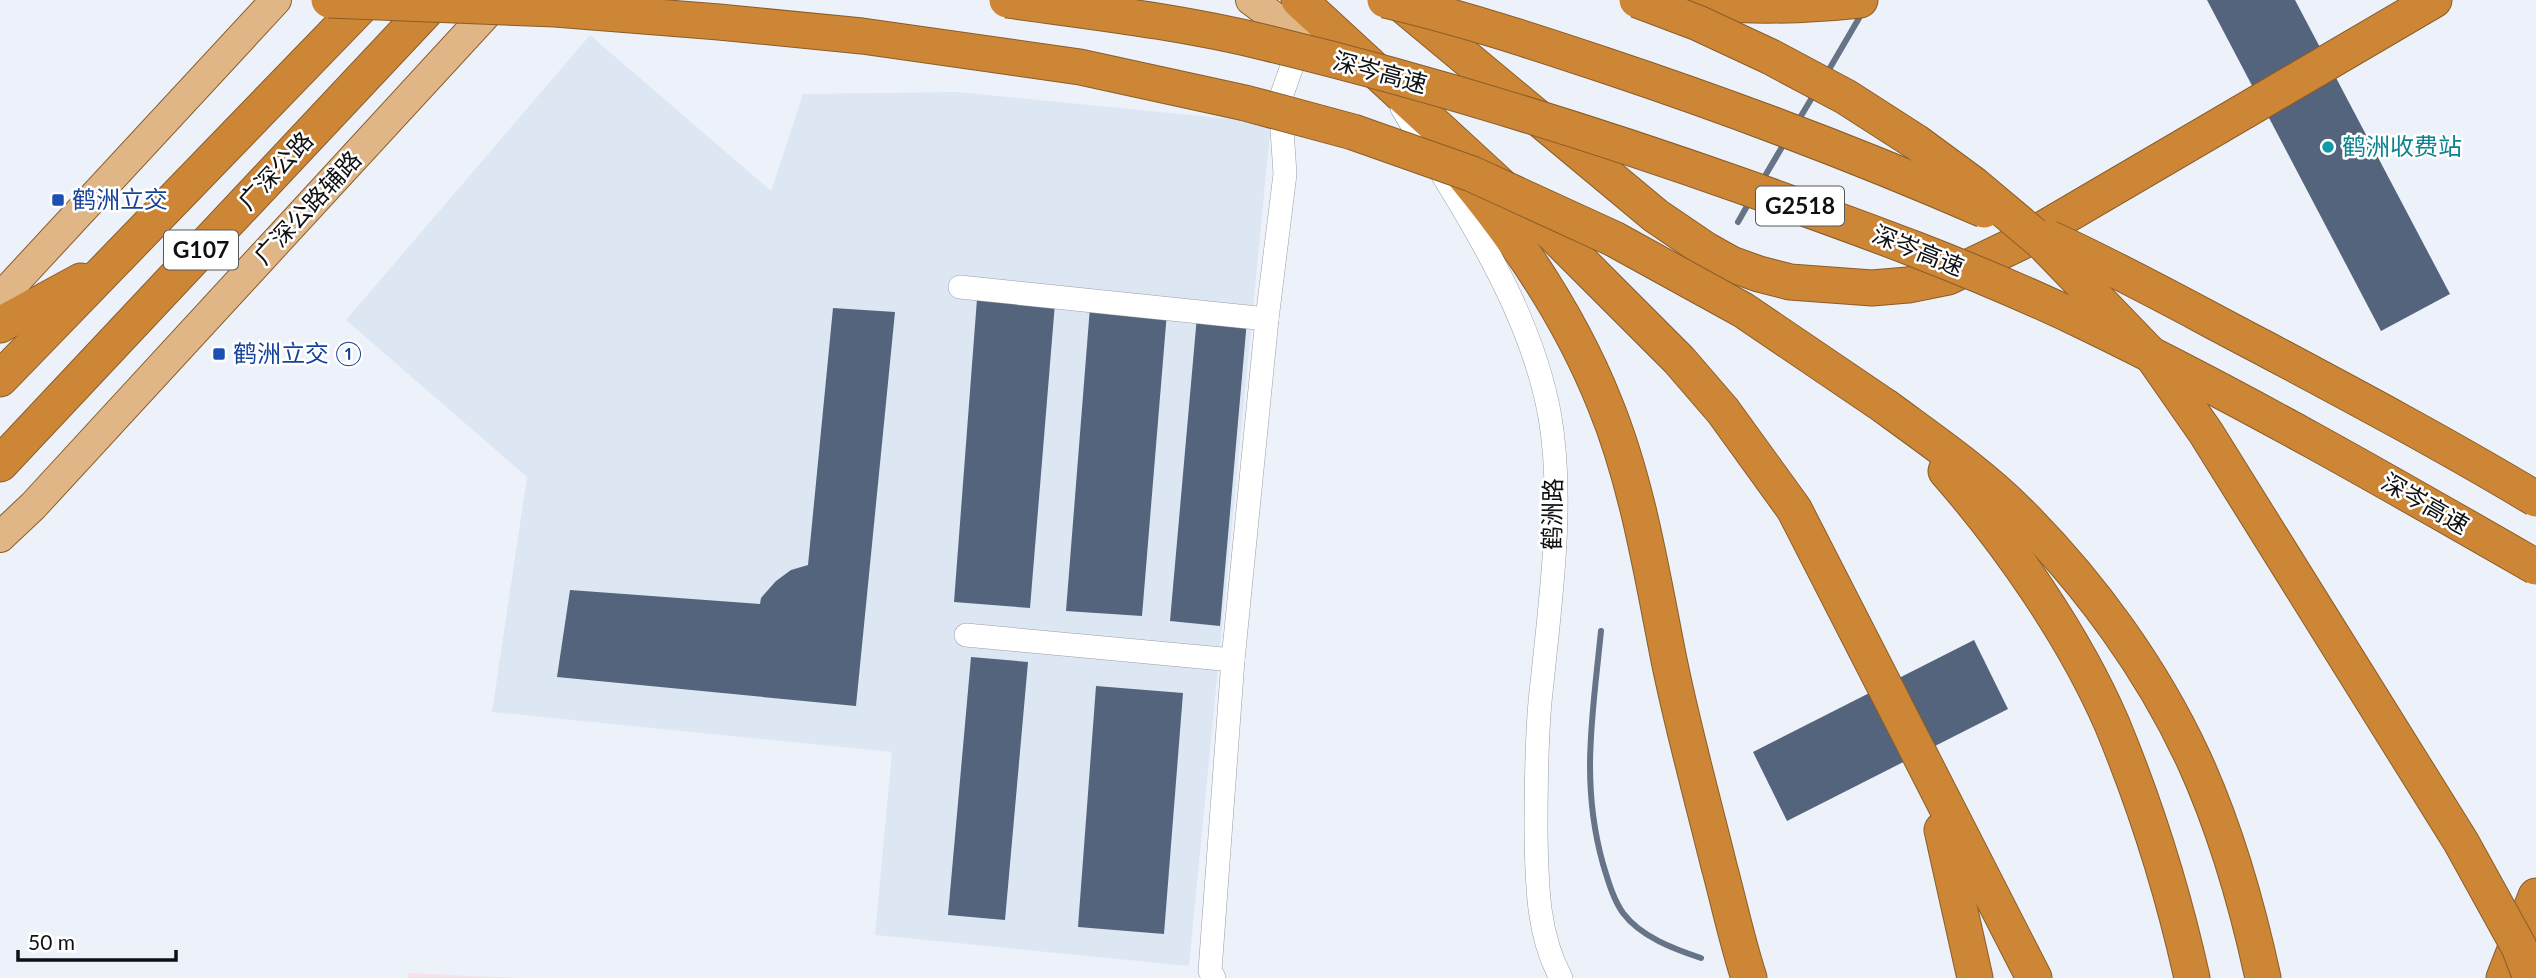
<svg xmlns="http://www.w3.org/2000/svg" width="2536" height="978" font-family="Lato,'Noto Sans SC',sans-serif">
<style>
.commercial{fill:#f9e0eb}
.built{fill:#dde6f3}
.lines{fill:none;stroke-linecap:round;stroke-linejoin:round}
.stream{stroke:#677387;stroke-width:6}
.building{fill:#54647c}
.minor-casing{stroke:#9a9ea5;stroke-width:24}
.major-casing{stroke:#8a5d29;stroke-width:32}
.highway-casing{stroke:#8a5d29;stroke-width:37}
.minor{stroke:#fff;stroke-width:23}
.major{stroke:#e0b686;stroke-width:30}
.highway{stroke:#cc8635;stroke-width:35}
.highway-bridge-casing{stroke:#8a5d29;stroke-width:37;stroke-linecap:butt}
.highway-bridge{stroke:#cc8635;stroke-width:35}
.culture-dot{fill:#0f9aa8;stroke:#fff;stroke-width:2.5}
.transit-dot{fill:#1a4fb4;stroke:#fff;stroke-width:2.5}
.labels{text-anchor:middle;stroke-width:5;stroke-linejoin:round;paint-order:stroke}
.shield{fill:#fff;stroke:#565859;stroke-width:2}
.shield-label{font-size:23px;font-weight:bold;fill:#0e1012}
.street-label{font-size:24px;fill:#0e1012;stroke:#fff}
.culture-label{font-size:24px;fill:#0d838f;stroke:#fff;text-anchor:start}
.transit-label{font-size:24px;fill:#164399;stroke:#fff;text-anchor:start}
</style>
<rect width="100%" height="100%" fill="#edf2fa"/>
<!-- commercial -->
<polygon class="commercial" points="408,973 519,978 407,978"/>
<!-- built -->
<polygon class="built" points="590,35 771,191 803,94 957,92 1271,123 1189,966 875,935 892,752 492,712 527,477 346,320"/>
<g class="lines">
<!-- stream -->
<g class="stream">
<polyline points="1827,73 1862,13"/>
<polyline points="1798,121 1816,91"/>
<polyline points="1762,181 1785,142"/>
<polyline points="1738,222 1751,199"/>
<path d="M1601,631C1593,712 1580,783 1603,864C1608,880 1613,899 1623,913C1641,937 1674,949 1701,958"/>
</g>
</g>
<!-- building -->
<g class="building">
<polygon points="2207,0 2295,0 2450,294 2381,331"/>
<polygon points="977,299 1055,303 1030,608 954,602"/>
<polygon points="1090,307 1167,312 1142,616 1066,611"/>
<polygon points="833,308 895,312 856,706 557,677 570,590 760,604 761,598 776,581 791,570 808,565"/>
<polygon points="1197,316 1247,320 1220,626 1170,621"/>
<polygon points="1974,640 2008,709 1787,821 1753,752"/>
<polygon points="971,657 1028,662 1005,920 948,915"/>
<polygon points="1096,686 1183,693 1164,934 1078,927"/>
</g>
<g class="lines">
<defs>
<g id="minor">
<path d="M1402,108C1459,204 1530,304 1550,417C1565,506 1549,612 1540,702C1536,746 1536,790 1536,834C1537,883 1537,934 1561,978"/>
<polyline points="960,287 1267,319"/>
<polyline points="966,635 1233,660"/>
<polyline points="1214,978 1210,971 1233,660 1267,319 1285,174 1280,100 1302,38"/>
</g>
<g id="major">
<polyline points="1251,0 1302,38 1326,51"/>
<polyline points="0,298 276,0"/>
<polyline points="0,537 33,506 499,0"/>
</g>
<g id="highway">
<polyline points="1299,0 1552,233 1679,360 1723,411 1794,509 2034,978"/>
<path d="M1684,0C1741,8 1802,6 1860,0"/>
<polyline points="1399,2 1656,216 1706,250 1731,264 1759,274 1790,282 1872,288 1908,285 1948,277 2021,242 2434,0"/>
<path d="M1464,175C1521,244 1572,321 1605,404C1638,485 1652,575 1669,660C1683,729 1702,797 1719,866C1729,903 1737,941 1749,978"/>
<polyline points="0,325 81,281"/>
<polyline points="0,379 367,0"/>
<path d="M1886,407C1932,441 1979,473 2019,513C2090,584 2152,669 2194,760C2226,830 2247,904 2263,978"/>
<polyline points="0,464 436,0"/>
<path d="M1946,471C2009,543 2074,636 2112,724C2146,806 2173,892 2192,978"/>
<polyline points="1942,830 1975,978"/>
<polyline points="2504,978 2536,896"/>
</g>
</defs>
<!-- minor casing -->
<use href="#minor" class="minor-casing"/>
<!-- major casing -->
<use href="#major" class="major-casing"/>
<!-- highway casing -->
<use href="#highway" class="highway-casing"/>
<!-- minor -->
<use href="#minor" class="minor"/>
<!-- major -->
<use href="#major" class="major"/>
<!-- highway -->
<use href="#highway" class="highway"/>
<defs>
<g id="highway-bridge">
<polyline points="329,0 555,9 719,22 862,36 1080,67 1245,103 1353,132 1472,174 1614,239 1743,310 1886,407"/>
<path d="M1007,0C1094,12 1182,22 1267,43C1428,82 1586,131 1742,186C1858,227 1975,269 2087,323C2240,397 2388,482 2536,567"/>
<path d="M1385,0C1459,17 1532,41 1604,65C1733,108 1860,156 1984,210"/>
<polyline points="1637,0 1698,23 1771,57 1846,97 1916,142 1973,184 2042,242 2153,357 2206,433 2461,842 2519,947 2531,978"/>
<path d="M2049,238C2122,271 2191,310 2262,347C2354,396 2446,445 2536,499"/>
</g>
</defs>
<!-- highway-bridge casing -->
<use href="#highway-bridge" class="highway-bridge-casing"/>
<!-- highway-bridge -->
<use href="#highway-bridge" class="highway-bridge"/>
</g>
<!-- markers -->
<circle class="culture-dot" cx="2328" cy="147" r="7"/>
<g class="transit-dot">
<rect x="51" y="193" width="14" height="14" rx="3.5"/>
<rect x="212" y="347" width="14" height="14" rx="3.5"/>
</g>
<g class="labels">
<!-- shield labels -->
<g class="shield">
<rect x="1756" y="186.5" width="88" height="39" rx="5"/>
<rect x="164" y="230.5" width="74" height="39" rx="5"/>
</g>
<g class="shield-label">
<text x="1800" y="214">G2518</text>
<text x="201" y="258">G107</text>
</g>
<!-- street labels -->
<g class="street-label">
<text transform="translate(1380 73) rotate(15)" y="8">深岑高速</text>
<text transform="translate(276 171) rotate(-47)" y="8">广深公路</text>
<text transform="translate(308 208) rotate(-47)" y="8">广深公路辅路</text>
<text transform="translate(1918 251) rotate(22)" y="8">深岑高速</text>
<text transform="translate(2425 504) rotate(30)" y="8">深岑高速</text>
<text transform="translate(1553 514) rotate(-89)" y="8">鹤洲路</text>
</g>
<!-- culture labels -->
<g class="culture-label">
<text x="2342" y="155">鹤洲收费站</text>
</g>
<!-- transit labels -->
<g class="transit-label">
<text x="72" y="208">鹤洲立交</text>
<text x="233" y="362">鹤洲立交 ①</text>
</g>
</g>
<!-- scale -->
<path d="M18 950v10h158v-10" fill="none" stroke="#0e1012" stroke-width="3.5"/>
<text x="28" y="950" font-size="21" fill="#0e1012" stroke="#ffffff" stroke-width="5" paint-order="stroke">50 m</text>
</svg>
